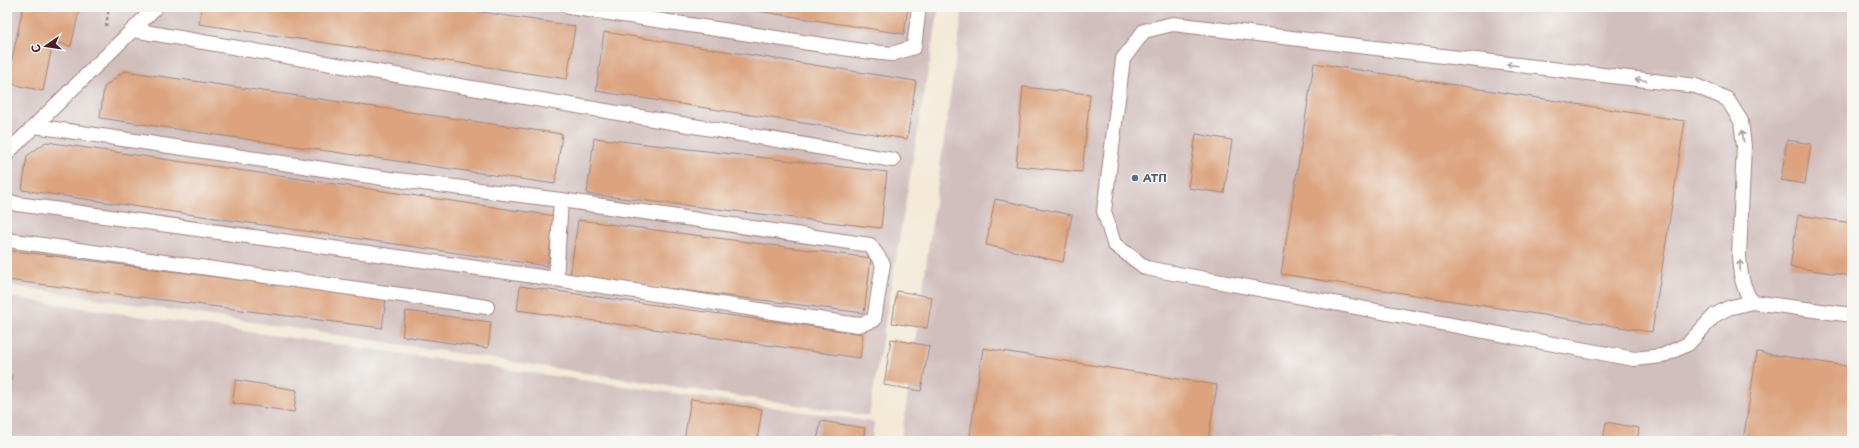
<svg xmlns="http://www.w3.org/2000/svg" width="1859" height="448" font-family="'Playpen Sans',sans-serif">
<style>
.industrial{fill:#d1bfbe}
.building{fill:#dca37e}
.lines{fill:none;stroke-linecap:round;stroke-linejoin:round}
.service-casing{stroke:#9e8480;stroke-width:16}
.path{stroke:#9e8480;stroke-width:2.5;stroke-dasharray:3 3;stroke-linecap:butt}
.service{stroke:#fff;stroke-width:14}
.oneway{stroke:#ae9aa0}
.service-dot{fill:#5c6f8a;stroke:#f6f6f2;stroke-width:1.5}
.labels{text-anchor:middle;stroke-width:3;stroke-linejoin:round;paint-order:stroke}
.service-label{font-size:11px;font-weight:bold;fill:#4e5e75;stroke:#f6f6f2;text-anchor:start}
</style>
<rect width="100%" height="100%" fill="#f6f6f2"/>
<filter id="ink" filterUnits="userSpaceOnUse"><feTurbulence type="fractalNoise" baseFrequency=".025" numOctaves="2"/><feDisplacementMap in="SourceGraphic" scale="8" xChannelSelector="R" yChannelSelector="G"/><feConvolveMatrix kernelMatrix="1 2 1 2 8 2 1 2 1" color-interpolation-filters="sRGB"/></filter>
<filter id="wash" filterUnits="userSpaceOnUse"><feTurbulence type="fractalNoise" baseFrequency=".012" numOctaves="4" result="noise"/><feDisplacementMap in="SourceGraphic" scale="16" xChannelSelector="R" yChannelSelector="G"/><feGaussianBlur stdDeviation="0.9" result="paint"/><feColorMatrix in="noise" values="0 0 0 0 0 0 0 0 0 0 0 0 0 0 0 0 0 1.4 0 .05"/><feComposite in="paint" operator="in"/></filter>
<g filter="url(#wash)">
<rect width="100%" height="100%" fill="#f3e9d6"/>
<!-- industrial -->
<g class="industrial">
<polygon points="7,7 939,7 869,416 7,285"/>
<polygon points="963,7 1852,7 1852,441 901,441"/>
<polygon points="7,297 874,422 872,441 7,441"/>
</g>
<g id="blocks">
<!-- building -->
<g class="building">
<polygon points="23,7 80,7 71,46 53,42 43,91 7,83"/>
<polygon points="201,7 447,7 575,26 567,79 199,24"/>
<polygon points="732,7 908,7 904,34"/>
<polygon points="604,32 916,81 907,139 596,91"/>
<polygon points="1314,63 1685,121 1652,332 1281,274"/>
<polygon points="124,71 562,134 555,184 100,118 104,87"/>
<polygon points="1023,87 1090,94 1082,172 1016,166"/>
<polygon points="1196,134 1232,140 1224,193 1188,188"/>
<polygon points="594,138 887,172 881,228 587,194"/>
<polygon points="1787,140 1811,144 1805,184 1781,180"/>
<polygon points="46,142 555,216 547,266 22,190 27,156"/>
<polygon points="995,199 1072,215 1063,262 986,245"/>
<polygon points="1798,215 1852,223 1852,276 1790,267"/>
<polygon points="578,220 871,258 864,313 570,276"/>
<polygon points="7,250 386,299 382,328 7,280"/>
<polygon points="520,286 863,334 860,358 517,310"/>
<polygon points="897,291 932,297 927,328 892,323"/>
<polygon points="406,311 491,322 488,348 402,336"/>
<polygon points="891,339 929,346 921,391 884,385"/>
<polygon points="983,348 1217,385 1208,441 969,441"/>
<polygon points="1757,352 1852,367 1852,441 1743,441"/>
<polygon points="7,374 12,375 8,405 7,405"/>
<polygon points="236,380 297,390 294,412 232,403"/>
<polygon points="691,399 762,409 757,441 684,440"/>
<polygon points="821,421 865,428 863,441 817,441"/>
<polygon points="1606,422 1639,428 1637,441 1603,441"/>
</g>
</g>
</g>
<g filter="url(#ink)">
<use href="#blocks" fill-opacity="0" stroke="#9e8480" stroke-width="1"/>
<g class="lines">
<defs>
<g id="service">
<polyline points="569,7 863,51 892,54 914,47 919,7"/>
<polyline points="133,30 893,160"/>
<polyline points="7,153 156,7"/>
<polyline points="7,201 17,204 556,279 858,325 874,320 883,264 870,245 561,200 390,179 35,126"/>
<polyline points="7,240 487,307"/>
<polyline points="556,279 561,200"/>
<path d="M1752,302C1742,287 1740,273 1739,255L1744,146L1741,121L1727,99L1696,86L1173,24L1144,31L1123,59L1104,211L1114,244L1146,268L1634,359L1662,356L1688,344L1715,315L1728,308L1752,302L1852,315"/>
</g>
</defs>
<!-- service casing -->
<use href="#service" class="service-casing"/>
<!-- path -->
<g class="path">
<polyline points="7,14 8,7"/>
<polyline points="106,26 109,7"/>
</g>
<!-- service -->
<use href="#service" class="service"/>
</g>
<!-- one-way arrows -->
<defs><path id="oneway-shaft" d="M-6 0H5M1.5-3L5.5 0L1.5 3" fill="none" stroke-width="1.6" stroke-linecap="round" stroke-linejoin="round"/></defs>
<g class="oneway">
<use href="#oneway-shaft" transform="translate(1512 65) rotate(-173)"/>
<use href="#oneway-shaft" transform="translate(1641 80) rotate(-173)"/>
<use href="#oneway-shaft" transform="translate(1743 136) rotate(-96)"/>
<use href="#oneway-shaft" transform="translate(1740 266) rotate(-93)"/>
</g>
</g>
<!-- markers -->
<circle class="service-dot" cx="1135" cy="178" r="4"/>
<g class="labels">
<!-- service labels -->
<g class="service-label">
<text x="1143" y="182">АТП</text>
</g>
</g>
<!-- margin -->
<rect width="1859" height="448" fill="none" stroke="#f6f6f2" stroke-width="24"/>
<!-- north arrow -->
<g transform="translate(46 46) rotate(257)" stroke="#f6f6f2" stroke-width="3" paint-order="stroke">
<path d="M0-3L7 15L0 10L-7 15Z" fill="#4a1f2b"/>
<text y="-6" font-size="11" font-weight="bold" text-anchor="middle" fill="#4a1f2b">С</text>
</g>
</svg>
